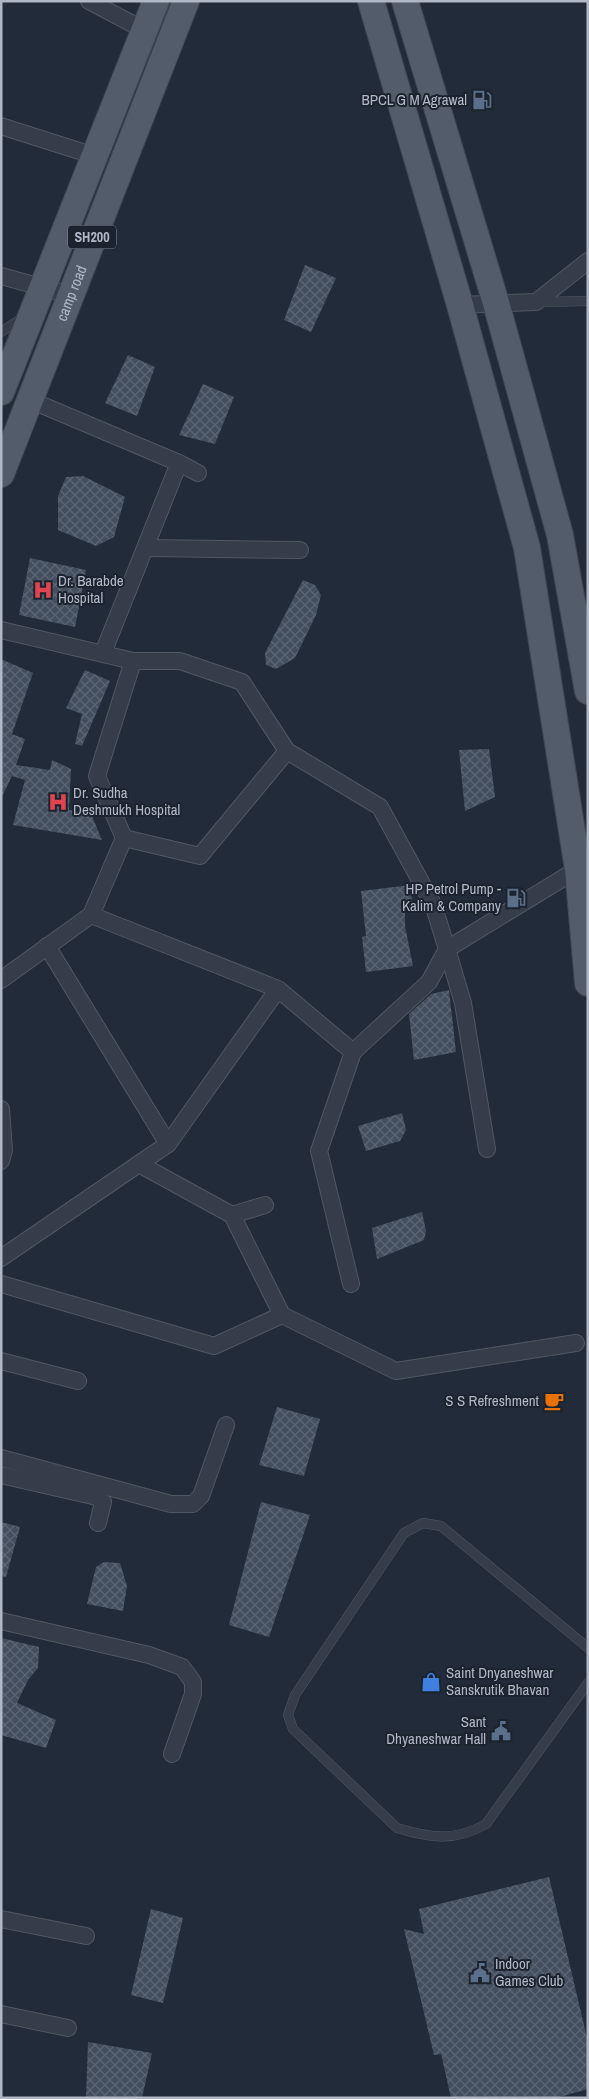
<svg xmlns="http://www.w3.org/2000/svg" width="589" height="2099" font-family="'Archivo Narrow',sans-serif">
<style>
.building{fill:url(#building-cross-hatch)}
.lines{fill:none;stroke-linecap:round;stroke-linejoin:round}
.service-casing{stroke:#505864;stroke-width:10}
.minor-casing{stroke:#505864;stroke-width:18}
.primary-casing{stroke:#3f4753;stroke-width:28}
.service{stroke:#353d4a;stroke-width:9}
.minor{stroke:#353d4a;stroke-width:16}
.primary{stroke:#535c6a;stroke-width:26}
.labels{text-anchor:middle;stroke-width:4;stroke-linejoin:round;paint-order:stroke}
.shield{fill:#1b232e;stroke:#838b98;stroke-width:1}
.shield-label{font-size:14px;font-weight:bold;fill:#b0b8c6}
.poi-label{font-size:15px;fill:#b0b8c6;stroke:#1b232e;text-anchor:end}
.street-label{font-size:15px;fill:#b0b8c6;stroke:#1b232e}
</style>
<defs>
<pattern id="building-cross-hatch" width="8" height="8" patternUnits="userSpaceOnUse" patternTransform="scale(1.25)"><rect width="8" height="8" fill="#434e5e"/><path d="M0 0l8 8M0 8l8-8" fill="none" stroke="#5c6574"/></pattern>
</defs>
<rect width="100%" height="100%" fill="#222b39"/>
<!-- building -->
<g class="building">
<polygon points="305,265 336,278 311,332 284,320"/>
<polygon points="128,355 155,367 137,416 105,403"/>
<polygon points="203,384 234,397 215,444 179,435"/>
<polygon points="83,476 125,497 114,537 96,546 58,530 58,496 66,477"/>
<polygon points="30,558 86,570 75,627 19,615"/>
<polygon points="303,580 315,585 321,595 316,615 295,658 276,669 266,665 265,653"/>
<polygon points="1,659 33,673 12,734 25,739 16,765 50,770 52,760 71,769 69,810 91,814 102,840 13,825 25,780 12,776 1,799"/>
<polygon points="85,670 110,681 82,746 75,744 82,714 66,708"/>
<polygon points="489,749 495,797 465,811 459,750"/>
<polygon points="411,885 412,905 405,906 405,926 413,966 366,972 362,937 366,936 361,891"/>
<polygon points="449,990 456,1052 414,1060 409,1014 431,994"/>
<polygon points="402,1113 406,1130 400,1141 366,1151 358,1126"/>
<polygon points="422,1212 426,1231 424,1240 377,1259 372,1228"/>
<polygon points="277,1407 320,1419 304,1476 259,1465"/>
<polygon points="261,1502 310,1515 269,1637 229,1625"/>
<polygon points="1,1522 20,1527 6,1577 1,1576"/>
<polygon points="104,1562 120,1563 127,1586 123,1611 87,1604 96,1567"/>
<polygon points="1,1638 39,1647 38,1668 28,1680 17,1703 56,1720 46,1748 1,1735"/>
<polygon points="549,1877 588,2042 588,2089 556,2098 451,2098 441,2054 434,2055 404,1929 424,1934 419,1909"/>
<polygon points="151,1909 183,1918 163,2003 131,1995"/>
<polygon points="88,2042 152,2053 142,2098 86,2098"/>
</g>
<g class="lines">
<defs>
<g id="service">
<polyline points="539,302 588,301"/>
<polyline points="1,332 24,317"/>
<path d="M588,1648L441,1526L423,1523L404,1533L295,1695L288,1715L293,1729L397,1828C430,1838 455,1842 486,1824L588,1683"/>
</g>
<g id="minor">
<polyline points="89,1 144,30"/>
<polyline points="1,126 95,156"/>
<polyline points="1,276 70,295"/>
<polyline points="460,305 536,302 588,261"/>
<polyline points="30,400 179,463 198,473"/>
<polyline points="146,548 300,550"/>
<polyline points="1,630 133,661 180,661 242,682 287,751 380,807 433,904 447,949 429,982 353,1052 319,1151 351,1284"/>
<polyline points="103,653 179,463"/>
<polyline points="133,661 97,776 124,838 200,856 287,751"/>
<polyline points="91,915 278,989 353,1052"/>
<polyline points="47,946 168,1144"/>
<polyline points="1,980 91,915 124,838"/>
<polyline points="1,1109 4,1150 1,1161"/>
<polyline points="487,1149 463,1003 447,949 578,869"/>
<polyline points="139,1164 232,1215 282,1315 396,1371 576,1343"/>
<polyline points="232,1215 265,1205"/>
<polyline points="1,1258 168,1144 278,989"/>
<polyline points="1,1284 214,1346 282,1315"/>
<polyline points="1,1361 78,1381"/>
<polyline points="1,1458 171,1504 193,1504 201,1496 226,1425"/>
<polyline points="1,1475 97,1497 103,1502 98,1523"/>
<polyline points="1,1621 149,1655 182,1667 193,1682 193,1694 172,1754"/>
<polyline points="1,1919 86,1936"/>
<polyline points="1,2014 68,2028"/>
</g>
<g id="primary">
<polyline points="371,1 460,305 527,548 578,869 588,983"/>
<polyline points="405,1 496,303 560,535 588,691"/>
<polyline points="1,392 156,1"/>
<path id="s1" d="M1,474L186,1"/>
</g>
</defs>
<!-- service casing -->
<use href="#service" class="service-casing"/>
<!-- minor casing -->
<use href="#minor" class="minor-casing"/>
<!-- primary casing -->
<use href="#primary" class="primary-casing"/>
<!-- service -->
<use href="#service" class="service"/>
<!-- minor -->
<use href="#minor" class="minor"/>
<!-- primary -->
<use href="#primary" class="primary"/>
</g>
<!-- icons -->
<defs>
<symbol id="fuel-bare" viewBox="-9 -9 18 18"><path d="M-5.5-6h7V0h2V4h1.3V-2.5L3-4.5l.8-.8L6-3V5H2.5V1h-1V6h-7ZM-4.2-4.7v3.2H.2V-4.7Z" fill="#5c6f8a" stroke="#1b232e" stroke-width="2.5" paint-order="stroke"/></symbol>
<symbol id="hospital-bare" viewBox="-9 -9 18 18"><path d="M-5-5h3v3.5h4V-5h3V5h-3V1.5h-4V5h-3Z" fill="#e0444e" stroke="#1b232e" stroke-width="2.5" paint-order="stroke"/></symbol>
<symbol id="cafe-bare" viewBox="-9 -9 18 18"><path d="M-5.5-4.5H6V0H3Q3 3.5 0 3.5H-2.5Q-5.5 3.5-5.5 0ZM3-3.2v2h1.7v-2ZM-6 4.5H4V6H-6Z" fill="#e8710a" stroke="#1b232e" stroke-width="2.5" paint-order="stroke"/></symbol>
<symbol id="shop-bare" viewBox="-9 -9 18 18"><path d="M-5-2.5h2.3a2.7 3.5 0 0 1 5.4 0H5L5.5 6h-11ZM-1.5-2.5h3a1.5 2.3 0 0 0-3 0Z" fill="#3f7fe0" stroke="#1b232e" stroke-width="2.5" paint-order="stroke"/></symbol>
<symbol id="civic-bare" viewBox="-9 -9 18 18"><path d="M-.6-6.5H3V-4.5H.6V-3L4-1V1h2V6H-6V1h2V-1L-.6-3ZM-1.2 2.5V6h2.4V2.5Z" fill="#5c6f8a" stroke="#1b232e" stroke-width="2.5" paint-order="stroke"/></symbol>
</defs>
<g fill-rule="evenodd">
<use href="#fuel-bare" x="468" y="86" width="28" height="28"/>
<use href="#hospital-bare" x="29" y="576" width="28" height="28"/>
<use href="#hospital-bare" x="44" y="788" width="28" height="28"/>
<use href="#fuel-bare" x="502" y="884" width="28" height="28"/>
<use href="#cafe-bare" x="540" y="1387" width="28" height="28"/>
<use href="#shop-bare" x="417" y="1668" width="28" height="28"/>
<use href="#civic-bare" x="487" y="1717" width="28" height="28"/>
<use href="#civic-bare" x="466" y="1959" width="28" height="28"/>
</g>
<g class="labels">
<!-- shield labels -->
<rect class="shield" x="68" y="225.5" width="48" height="23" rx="4"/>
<g class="shield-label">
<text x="92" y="242">SH200</text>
</g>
<!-- poi labels -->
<g class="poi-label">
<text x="467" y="105">BPCL G M Agrawal</text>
<text x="58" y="586" text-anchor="start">Dr. Barabde<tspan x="58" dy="17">Hospital</tspan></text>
<text x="73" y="798" text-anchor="start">Dr. Sudha<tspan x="73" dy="17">Deshmukh Hospital</tspan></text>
<text x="501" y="894">HP Petrol Pump -<tspan x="501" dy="17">Kalim &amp; Company</tspan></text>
<text x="539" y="1406">S S Refreshment</text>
<text x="446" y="1678" text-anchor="start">Saint Dnyaneshwar<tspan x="446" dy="17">Sanskrutik Bhavan</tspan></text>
<text x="486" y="1727">Sant<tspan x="486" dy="17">Dhyaneshwar Hall</tspan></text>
<text x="495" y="1969" text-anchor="start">Indoor<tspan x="495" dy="17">Games Club</tspan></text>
</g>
<!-- street labels -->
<g class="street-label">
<text dy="5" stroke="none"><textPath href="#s1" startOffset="194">camp road</textPath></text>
</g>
</g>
<!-- border -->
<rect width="589" height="2099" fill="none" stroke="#b0b8c6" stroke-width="5"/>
</svg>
